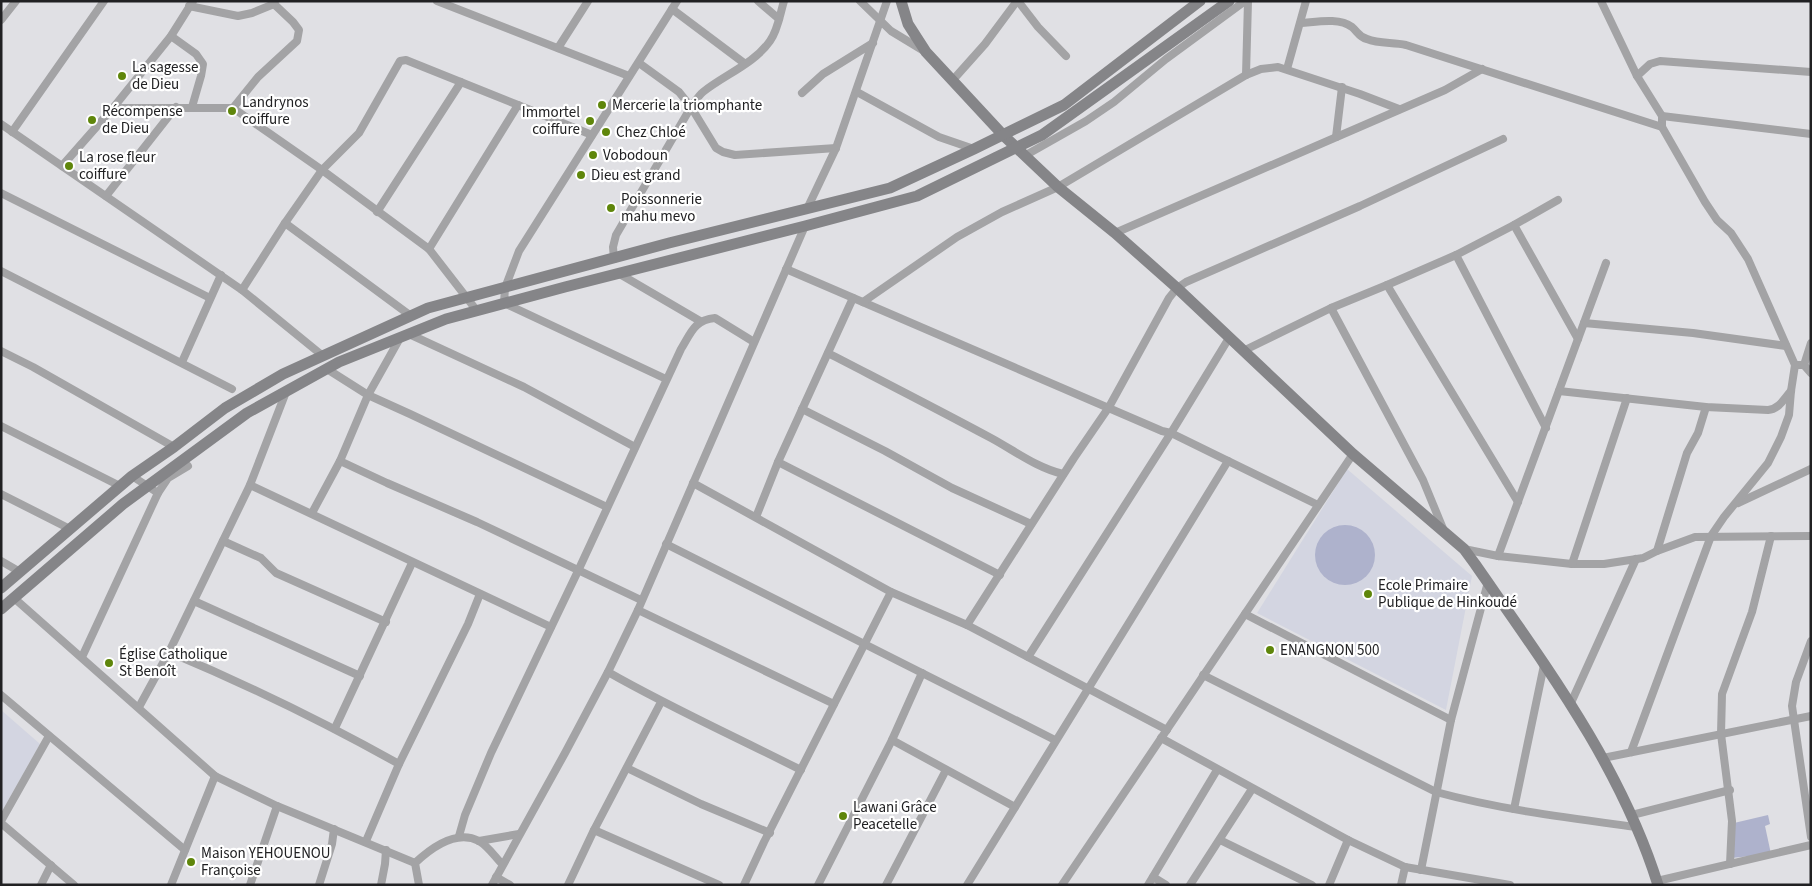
<svg xmlns="http://www.w3.org/2000/svg" width="1812" height="886" font-family="'Source Sans 3',sans-serif">
<style>
.built{fill:#d3d5e1}
.green{fill:#aeb2cc}
.lines{fill:none;stroke-linecap:round;stroke-linejoin:round}
.street{stroke:#a3a3a5;stroke-width:8}
.secondary{stroke:#858588;stroke-width:11}
.poi-dot{fill:#5f860b;stroke:#fff;stroke-width:2}
.labels{text-anchor:middle;stroke-width:4.5;stroke-linejoin:round;paint-order:stroke}
.poi-label{font-size:15px;fill:#212123;stroke:#fff;text-anchor:start}
</style>
<rect width="100%" height="100%" fill="#e0e0e4"/>
<!-- built -->
<g class="built">
<polygon points="1347,469 1472,576 1446,710 1257,613"/>
<polygon points="1,710 40,744 1,813"/>
</g>
<!-- green -->
<g class="green">
<circle cx="1345" cy="555" r="30"/>
<polygon points="1768,815 1770,824 1765,826 1771,854 1731,858 1734,823"/>
</g>
<g class="lines">
<!-- street -->
<g class="street">
<polyline points="437,1 629,76"/>
<polyline points="758,1 779,19"/>
<polyline points="860,1 891,31 924,51"/>
<polyline points="1018,1 1038,27 1066,56"/>
<polyline points="1601,1 1637,76 1662,116 1662,127 1705,202 1717,220 1731,233 1748,259 1795,365 1804,365 1811,373"/>
<polyline points="189,6 238,16 252,13 274,4 275,1"/>
<polyline points="672,9 744,63"/>
<polyline points="1,20 16,1"/>
<path d="M1301,23C1316,22 1339,17 1352,27C1358,32 1359,37 1367,39C1379,44 1393,42 1406,45L1662,127"/>
<polyline points="171,36 196,54 203,64 201,76 192,107"/>
<polyline points="558,48 588,1"/>
<polyline points="639,63 679,92 691,107 716,148 723,152 735,155 836,148"/>
<polyline points="1287,69 1306,1"/>
<polyline points="1246,75 1248,1"/>
<polyline points="1637,76 1650,64 1660,61 1811,72"/>
<polyline points="952,81 985,44 1017,1"/>
<polyline points="857,92 939,137 974,149"/>
<polyline points="802,93 823,74 873,43"/>
<polyline points="113,108 233,108 322,170 429,249 477,311"/>
<polyline points="233,108 258,77 297,41 299,30 293,22 274,4"/>
<polyline points="1662,116 1811,134"/>
<polyline points="1,124 242,290 323,356"/>
<polyline points="12,132 104,1"/>
<polyline points="1336,137 1342,87"/>
<polyline points="1026,155 1086,121 1114,102 1166,59 1245,1"/>
<polyline points="62,166 113,108 171,36 193,1"/>
<polyline points="1,193 210,298"/>
<polyline points="106,196 176,107"/>
<polyline points="807,209 836,148 887,1"/>
<polyline points="377,212 461,82"/>
<polyline points="285,223 411,316"/>
<polyline points="1514,225 1578,339"/>
<polyline points="1115,233 1445,90 1482,69"/>
<polyline points="429,249 518,105 592,135"/>
<polyline points="1456,255 1546,428"/>
<path d="M614,259L613,247L616,235L691,107C695,102 698,96 703,92C724,75 754,64 770,41C778,30 780,14 784,1"/>
<polyline points="786,269 1162,431 1171,433 1318,505"/>
<polyline points="1,271 232,389"/>
<polyline points="618,273 700,321"/>
<polyline points="1387,285 1518,502"/>
<polyline points="242,290 285,223 322,170 359,133 400,61 406,60 518,105"/>
<polyline points="863,302 957,237 1002,212 1058,187 1246,75 1261,69 1278,67 1360,94 1399,109"/>
<polyline points="1331,308 1423,480 1444,531"/>
<polyline points="1584,323 1693,333 1786,346"/>
<polyline points="409,334 524,387 635,447"/>
<polyline points="1,351 33,367 174,447"/>
<polyline points="1243,351 1331,308 1387,285 1456,255 1514,225 1558,200"/>
<path d="M828,353C882,381 937,409 991,438C1015,451 1037,468 1063,474"/>
<polyline points="182,362 221,275"/>
<polyline points="1804,365 1811,343"/>
<polyline points="327,369 368,395 410,414 607,507"/>
<polyline points="666,379 504,303 505,288 519,251 677,1"/>
<path d="M1559,391L1706,407L1768,410C1779,409 1784,399 1791,391"/>
<polyline points="802,409 885,451 952,488 1031,524"/>
<polyline points="1,426 120,486"/>
<polyline points="340,461 387,483 477,522 641,600"/>
<polyline points="778,462 1000,575"/>
<polyline points="132,476 158,493 168,478 188,466"/>
<polyline points="693,483 891,592 967,625 1167,730"/>
<polyline points="250,485 551,627"/>
<polyline points="1,494 70,529"/>
<polyline points="1738,503 1811,469"/>
<polyline points="312,513 340,461 368,395 400,338"/>
<polyline points="756,517 778,462 853,298"/>
<polyline points="223,541 261,558 276,573 386,622"/>
<polyline points="666,544 1055,740"/>
<polyline points="1464,549 1498,556 1572,564 1604,564 1643,558 1657,551 1695,537 1811,536"/>
<polyline points="1657,551 1687,453 1698,433 1706,407"/>
<polyline points="1498,556 1606,263"/>
<polyline points="1,561 20,572"/>
<polyline points="1572,564 1627,398"/>
<polyline points="14,598 215,776 277,806 415,863"/>
<polyline points="194,601 360,676"/>
<polyline points="638,610 834,704"/>
<polyline points="1245,614 1451,720"/>
<polyline points="967,625 1074,458 1109,407 1169,298 1177,288 1186,282 1360,206 1503,139"/>
<polyline points="1811,641 1796,682 1792,706 1811,837"/>
<path d="M169,652C248,685 324,722 399,764"/>
<polyline points="82,657 158,493"/>
<polyline points="1028,657 1171,433 1229,338"/>
<path d="M608,672C671,708 736,737 801,770"/>
<path d="M1203,675L1436,792C1502,810 1569,818 1636,827"/>
<polyline points="1,695 185,850"/>
<polyline points="1570,705 1636,559"/>
<polyline points="139,707 169,652 250,485 286,392"/>
<polyline points="335,728 412,563"/>
<polyline points="1161,738 1348,840 1405,867 1510,885"/>
<polyline points="892,740 1015,807"/>
<polyline points="1631,752 1711,536 1724,517 1768,463 1781,437 1789,415 1791,391 1795,365"/>
<polyline points="1603,758 1811,716"/>
<polyline points="627,768 701,804 770,833"/>
<polyline points="1514,809 1544,665"/>
<polyline points="1632,815 1730,790"/>
<polyline points="1,821 49,736"/>
<polyline points="1,823 74,885"/>
<polyline points="594,830 719,885"/>
<path d="M459,836L465,815L491,753L578,571L681,349C691,333 694,320 715,318L754,342"/>
<polyline points="1220,840 1312,885"/>
<polyline points="366,841 399,764 468,624 480,594"/>
<polyline points="479,841 519,834"/>
<polyline points="1730,864 1732,821 1721,734 1722,694 1752,612 1771,536"/>
<polyline points="1421,870 1451,720 1488,582"/>
<polyline points="496,877 510,885"/>
<polyline points="1153,877 1166,885"/>
<polyline points="1657,881 1811,845"/>
<polyline points="41,885 51,865"/>
<polyline points="171,885 215,776"/>
<polyline points="250,885 277,806"/>
<polyline points="319,885 332,844 334,829"/>
<polyline points="381,885 385,864 386,850"/>
<path d="M419,885L415,863C431,848 456,829 479,841C488,846 495,857 502,864"/>
<polyline points="492,885 565,753 608,672 638,610 805,226"/>
<polyline points="568,885 594,830 661,702"/>
<polyline points="744,885 764,842 891,592"/>
<polyline points="818,885 892,740 922,673"/>
<polyline points="886,885 946,770"/>
<path d="M967,885C1054,743 1142,603 1228,461"/>
<polyline points="1062,885 1353,454"/>
<polyline points="1148,885 1217,770"/>
<polyline points="1190,885 1252,789"/>
<polyline points="1329,885 1348,840"/>
<polyline points="1401,885 1405,867"/>
</g>
<!-- secondary -->
<g class="secondary">
<path d="M901,1L908,24L926,52L1003,135L1058,187L1115,233L1177,288L1353,454L1464,549L1475,564C1545,665 1621,766 1658,885"/>
<polyline points="1,588 132,476 174,447 225,408 283,374 428,308 669,243 890,188 974,149 1064,105 1200,1"/>
<polyline points="1,609 123,504 247,413 339,362 446,319 565,287 805,226 917,196 1042,135 1229,1"/>
</g>
</g>
<!-- markers -->
<g class="poi-dot">
<circle cx="122" cy="76" r="5"/>
<circle cx="602" cy="105" r="5"/>
<circle cx="232" cy="111" r="5"/>
<circle cx="92" cy="120" r="5"/>
<circle cx="590" cy="121" r="5"/>
<circle cx="606" cy="132" r="5"/>
<circle cx="593" cy="155" r="5"/>
<circle cx="69" cy="166" r="5"/>
<circle cx="581" cy="175" r="5"/>
<circle cx="611" cy="208" r="5"/>
<circle cx="1368" cy="594" r="5"/>
<circle cx="1270" cy="650" r="5"/>
<circle cx="109" cy="663" r="5"/>
<circle cx="843" cy="816" r="5"/>
<circle cx="191" cy="862" r="5"/>
</g>
<g class="labels">
<!-- poi labels -->
<g class="poi-label">
<text x="132" y="72">La sagesse<tspan x="132" dy="17">de Dieu</tspan></text>
<text x="242" y="107">Landrynos<tspan x="242" dy="17">coiffure</tspan></text>
<text x="612" y="110">Mercerie la triomphante</text>
<text x="102" y="116">Récompense<tspan x="102" dy="17">de Dieu</tspan></text>
<text x="580" y="117" text-anchor="end">Immortel<tspan x="580" dy="17">coiffure</tspan></text>
<text x="616" y="137">Chez Chloé</text>
<text x="603" y="160">Vobodoun</text>
<text x="79" y="162">La rose fleur<tspan x="79" dy="17">coiffure</tspan></text>
<text x="591" y="180">Dieu est grand</text>
<text x="621" y="204">Poissonnerie<tspan x="621" dy="17">mahu mevo</tspan></text>
<text x="1378" y="590">Ecole Primaire<tspan x="1378" dy="17">Publique de Hinkoudé</tspan></text>
<text x="1280" y="655">ENANGNON 500</text>
<text x="119" y="659">Église Catholique<tspan x="119" dy="17">St Benoît</tspan></text>
<text x="853" y="812">Lawani Grâce<tspan x="853" dy="17">Peacetelle</tspan></text>
<text x="201" y="858">Maison YEHOUENOU<tspan x="201" dy="17">Françoise</tspan></text>
</g>
</g>
<!-- border -->
<rect width="1812" height="886" fill="none" stroke="#212123" stroke-width="5"/>
</svg>
